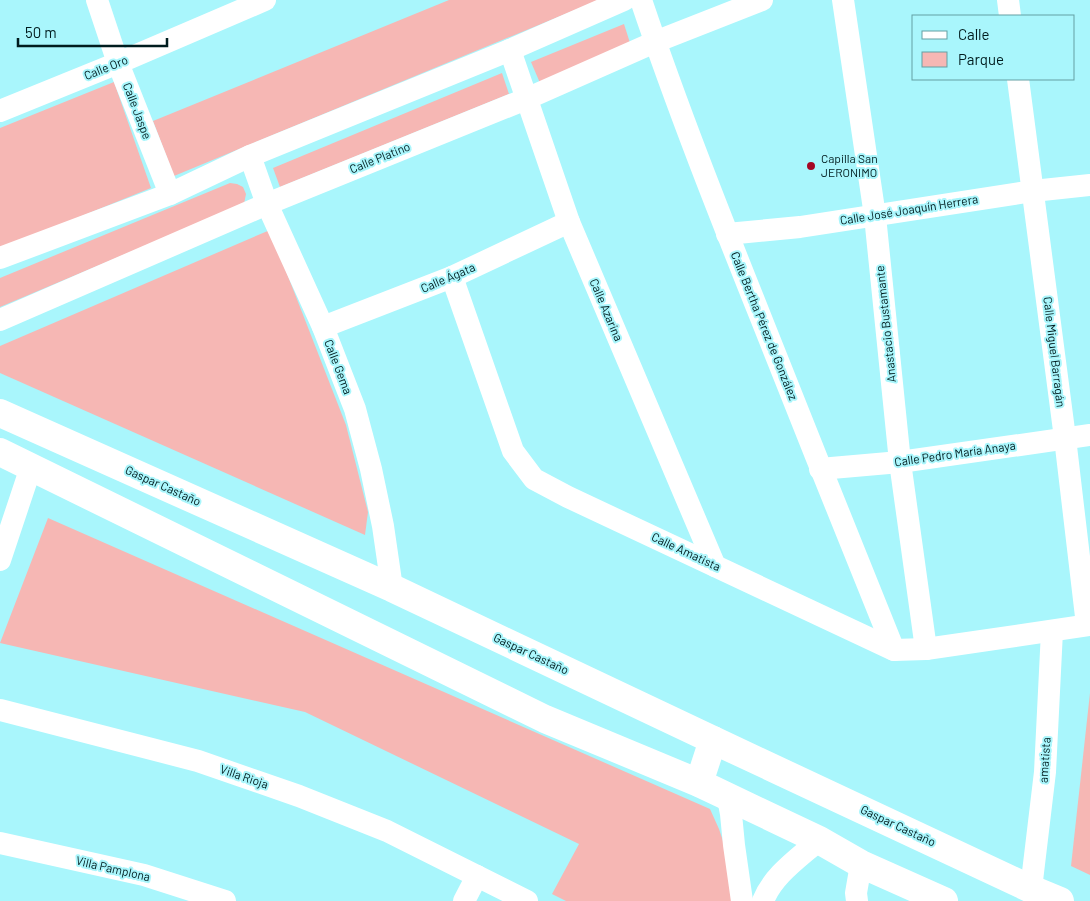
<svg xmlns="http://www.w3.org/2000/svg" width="1090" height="901" font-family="Barlow,sans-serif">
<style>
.green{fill:#f6b7b4}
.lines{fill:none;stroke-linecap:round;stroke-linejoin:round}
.minor{stroke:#fff;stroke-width:22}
.major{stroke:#fff;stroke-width:28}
.poi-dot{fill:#a40723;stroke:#a9f6fc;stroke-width:2}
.labels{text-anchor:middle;stroke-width:4;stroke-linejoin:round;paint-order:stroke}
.street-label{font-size:12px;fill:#001c1e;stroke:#a9f6fc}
.poi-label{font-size:12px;fill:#001c1e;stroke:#a9f6fc;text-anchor:start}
</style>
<rect width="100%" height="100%" fill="#a9f6fc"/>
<!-- green -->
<g class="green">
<polygon points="449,0 599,0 174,176 153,121"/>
<polygon points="624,24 631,46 540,83 531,62"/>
<polygon points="502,73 509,94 280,187 273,168"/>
<polygon points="114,82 151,188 0,249 0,128"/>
<polygon points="230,183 237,184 243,187 246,194 244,204 0,307 0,278"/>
<polygon points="270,230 346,425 368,512 365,535 0,373 0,346"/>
<polygon points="48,518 710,809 719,829 739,889 739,901 566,901 552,894 579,844 305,712 0,643"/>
<polygon points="1090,693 1090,875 1071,866"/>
</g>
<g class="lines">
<!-- minor -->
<g class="minor">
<polyline points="97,0 118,63 170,194"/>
<path d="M641,0C677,107 719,213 761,318C805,429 849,539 894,650"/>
<polyline points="843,0 875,216 900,462 926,649"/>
<polyline points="1008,0 1010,16"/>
<polyline points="510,50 569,222 715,566"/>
<polyline points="1018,79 1065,438 1087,625"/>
<polyline points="0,111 118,63 265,0"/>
<polyline points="250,156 267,204 323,327 355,409 371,469 383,526 392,588"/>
<polyline points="727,234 800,227 1033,191 1090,185"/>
<polyline points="0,258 170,194 250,156 510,50 624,0"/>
<polyline points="452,277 513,451 534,479 568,497 894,650 926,649 1090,625"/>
<polyline points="0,320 267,204 526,99 655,42 762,0"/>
<polyline points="323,327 452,277 569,222"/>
<polyline points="820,469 900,462 1090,435"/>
<polyline points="0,560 31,467"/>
<polyline points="0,710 198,761 299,796 387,831 527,901"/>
<polyline points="728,798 731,814 734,845 742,901"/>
<polyline points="0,843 144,875 225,901"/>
<polyline points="1031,889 1045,772 1052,631"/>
<polyline points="464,901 477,876"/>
<path d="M763,901C773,875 799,858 819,840"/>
<polyline points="857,901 856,893 861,864"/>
</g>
<!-- major -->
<g class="major">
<polyline points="0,413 392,588 713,740 1031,889 1060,901"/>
<polyline points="0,452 545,719 699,783 819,840 861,864 944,901"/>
<polyline points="699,783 713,740"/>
</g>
</g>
<!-- markers -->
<circle class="poi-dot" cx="811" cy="166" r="5"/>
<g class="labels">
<!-- street labels -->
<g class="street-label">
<text transform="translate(106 68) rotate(-22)" y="4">Calle Oro</text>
<text transform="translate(137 111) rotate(69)" y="4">Calle Jaspe</text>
<text transform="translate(380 158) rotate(-22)" y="4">Calle Platino</text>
<text transform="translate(909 210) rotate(-9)" y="4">Calle José Joaquín Herrera</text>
<text transform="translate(448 278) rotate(-23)" y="4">Calle Ágata</text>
<text transform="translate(606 310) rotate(67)" y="4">Calle Azarina</text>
<text transform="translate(886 324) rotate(-96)" y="4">Anastacio Bustamante</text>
<text transform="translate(764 326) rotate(68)" y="4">Calle Bertha Pérez de González</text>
<text transform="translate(1054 352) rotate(83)" y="4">Calle Miguel Barragán</text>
<text transform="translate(338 367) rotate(69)" y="4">Calle Gema</text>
<text transform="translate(955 454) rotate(-8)" y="4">Calle Pedro María Anaya</text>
<text transform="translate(163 486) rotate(24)" y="4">Gaspar Castaño</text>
<text transform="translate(686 552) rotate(25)" y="4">Calle Amatista</text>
<text transform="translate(531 654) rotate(25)" y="4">Gaspar Castaño</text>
<text transform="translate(1045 760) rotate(-86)" y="4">amatista</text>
<text transform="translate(244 777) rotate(19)" y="4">Villa Rioja</text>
<text transform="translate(898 826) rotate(25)" y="4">Gaspar Castaño</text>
<text transform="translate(113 869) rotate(13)" y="4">Villa Pamplona</text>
</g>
<!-- poi labels -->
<g class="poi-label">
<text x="821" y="163">Capilla San<tspan x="821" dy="14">JERONIMO</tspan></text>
</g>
</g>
<!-- legend -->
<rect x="912" y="15" width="162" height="65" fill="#a9f6fc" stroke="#659fa3"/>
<rect x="922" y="31" width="25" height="8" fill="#ffffff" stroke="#659fa3"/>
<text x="958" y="40" font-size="15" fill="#001c1e">Calle</text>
<rect x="922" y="52" width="25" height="15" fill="#f6b7b4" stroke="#659fa3"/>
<text x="958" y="65" font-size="15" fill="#001c1e">Parque</text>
<!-- scale -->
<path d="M18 38v8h149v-8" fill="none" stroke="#001c1e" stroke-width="2.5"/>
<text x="25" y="38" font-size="15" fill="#001c1e" stroke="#a9f6fc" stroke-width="4" paint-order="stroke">50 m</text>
</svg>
